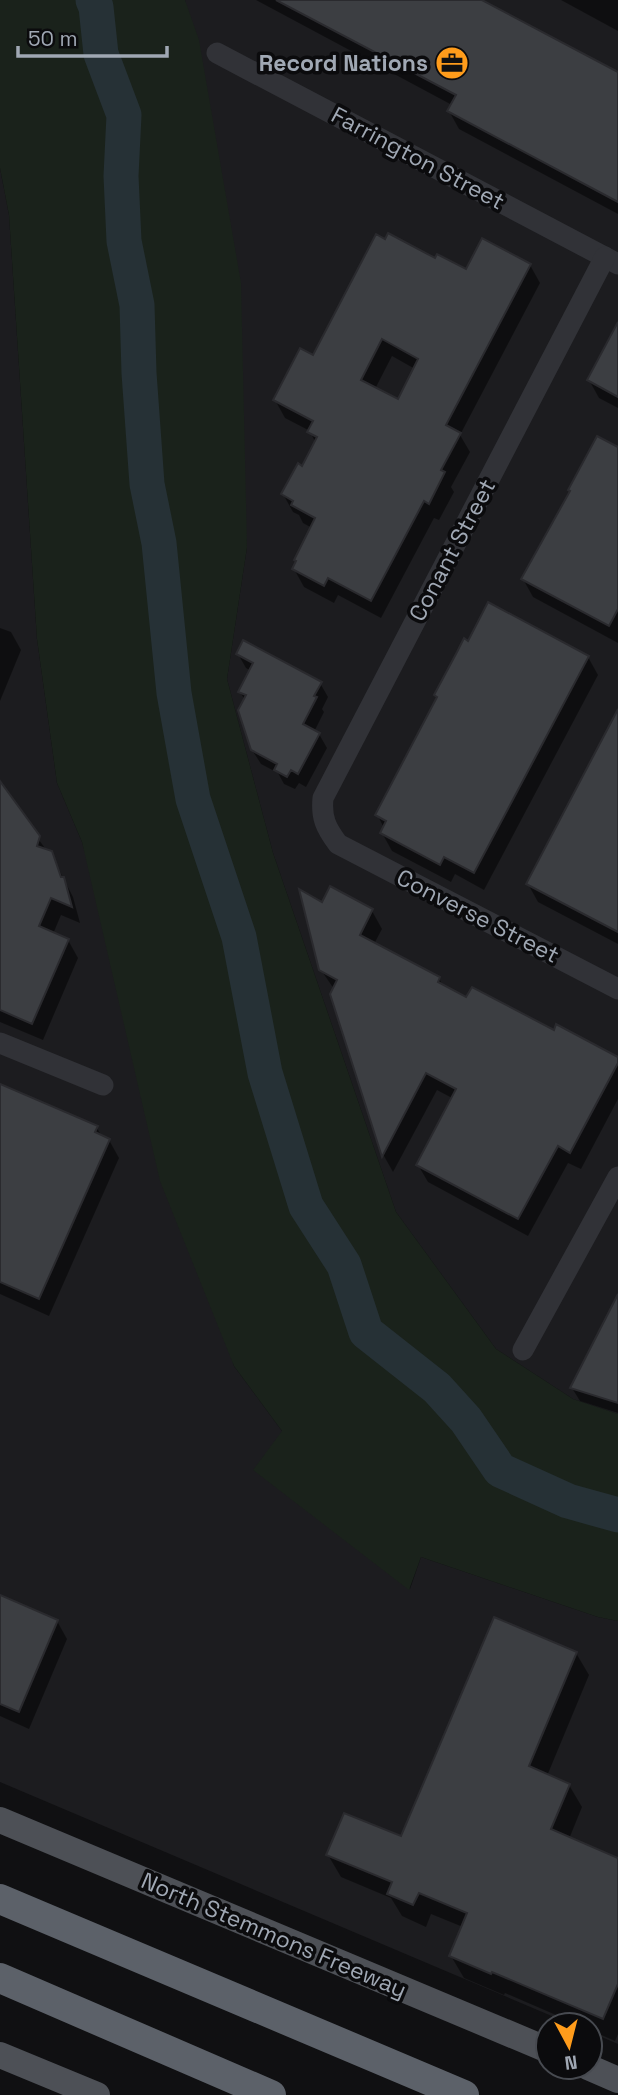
<svg xmlns="http://www.w3.org/2000/svg" width="618" height="2095" font-family="'Space Grotesk',sans-serif">
<style>
.built{fill:#1c1c1f}
.green{fill:#1a221b}
.shadow{fill:#0007;fill-rule:evenodd}
.lines{fill:none;stroke-linecap:round;stroke-linejoin:round}
.river{stroke:#263136;stroke-width:35}
.building{fill:#3c3e42;stroke:#2a2a2e;stroke-width:2;fill-rule:evenodd}
.minor{stroke:#313237;stroke-width:21}
.major{stroke:#4d5056;stroke-width:26}
.highway{stroke:#5c6169;stroke-width:30}
.labels{text-anchor:middle;stroke-width:7;stroke-linejoin:round;paint-order:stroke}
.poi-label{font-size:23px;font-weight:bold;fill:#a0a8b4;stroke:#0b0b0d;text-anchor:end}
.street-label{font-size:23px;fill:#a0a8b4;stroke:#0b0b0d}
</style>
<rect width="100%" height="100%" fill="#101012"/>
<!-- built -->
<g class="built">
<polygon points="185,0 618,0 618,1414 573,1399 496,1349 396,1212 273,853 227,679 247,547"/>
<polygon points="0,168 9,215 37,639 57,783 82,842 234,1366 282,1431 410,1589 421,1557 598,1617 618,1621 618,2044 590,2032 590,2025 573,2025 0,1782"/>
</g>
<!-- green -->
<polygon class="green" points="0,0 185,0 199,40 241,283 247,547 227,679 273,853 396,1212 496,1349 573,1399 618,1414 618,1621 598,1617 421,1557 409,1590 253,1470 282,1431 234,1366 160,1181 82,842 57,783 37,639 9,215 0,168"/>
<!-- shadow -->
<g class="shadow">
<polygon points="256,0 478,0 618,74 618,214 459,129 449,111 452,105"/>
<polygon points="561,0 618,0 618,31"/>
<path d="M436,260L467,271L530,265L540,283L460,435L470,452L451,487L454,492L439,520L434,518L381,618L338,595L334,603L304,587L294,569L312,528L303,523L299,515L293,512L283,494L303,468L316,444L310,431L285,418L275,400L313,357ZM392,356L415,369L398,401L375,389Z"/>
<polygon points="618,326 618,408 599,398 589,380"/>
<polygon points="618,449 618,643 533,597 523,579"/>
<polygon points="0,628 11,632 21,650 0,701"/>
<polygon points="238,654 320,683 328,697 322,709 324,712 314,732 319,734 327,748 306,787 299,783 295,789 284,784 278,773 261,764 252,750 245,700 240,692 251,671 246,668"/>
<polygon points="588,657 598,675 484,890 455,874 451,882 392,851 382,833 384,828 377,814 438,699 436,695"/>
<polygon points="618,713 618,944 538,902 528,884"/>
<polygon points="0,786 47,851 50,852 73,897 80,923 61,915 53,934 68,940 78,958 43,1040 0,1022"/>
<polygon points="323,904 372,911 382,929 374,944 439,978 444,988 467,1000 554,1032 618,1059 618,1099 581,1169 568,1163 528,1236 428,1182 418,1165 452,1098 437,1090 393,1172 384,1156 331,994 334,989 321,970"/>
<polygon points="0,1085 97,1128 102,1137 109,1140 119,1158 49,1316 0,1294"/>
<polygon points="618,1299 618,1413 580,1401 572,1388"/>
<polygon points="0,1597 57,1621 67,1639 29,1729 0,1716"/>
<polygon points="576,1653 589,1675 547,1776 569,1785 582,1807 569,1839 618,1860 618,2034 615,2041 590,2030 590,2025 579,2025 505,1993 504,1995 464,1978 451,1956 463,1927 431,1914 426,1927 402,1916 391,1898 341,1877 328,1855 402,1839"/>
</g>
<g class="lines">
<!-- river -->
<polyline class="river" points="93,0 96,7 101,54 124,115 121,176 124,241 137,305 139,373 147,484 159,543 174,693 193,799 239,937 265,1073 306,1206 344,1265 366,1332 437,1388 466,1420 500,1470 568,1501 618,1515"/>
</g>
<!-- building -->
<g class="building">
<polygon points="276,0 482,0 618,72 618,202 447,111 456,95"/>
<path d="M388,233L435,258L437,254L466,269L482,238L531,264L446,425L461,433L441,470L445,472L429,504L424,501L371,601L328,578L324,586L292,569L296,561L294,560L315,518L291,505L293,501L281,494L298,463L302,466L317,437L307,432L313,421L273,400L300,348L313,355L376,234L385,239ZM382,339L418,359L398,399L361,380Z"/>
<polygon points="618,322 618,397 587,380"/>
<polygon points="597,436 618,447 618,609 609,626 521,579 570,491 568,490"/>
<polygon points="488,602 589,656 474,873 444,857 440,865 380,833 386,821 375,815 437,697 434,695 457,652 464,638 468,641"/>
<polygon points="243,640 322,682 314,696 317,697 303,724 320,733 298,774 291,770 287,777 274,770 277,764 251,750 238,710 246,695 238,692 253,663 236,654"/>
<polygon points="618,709 618,932 526,884"/>
<polygon points="0,781 40,836 37,846 52,851 61,877 64,877 72,907 51,898 39,926 69,939 32,1024 0,1010"/>
<polygon points="330,886 373,909 360,935 440,977 438,982 466,997 472,987 554,1030 556,1024 618,1057 618,1063 570,1153 558,1146 518,1219 416,1165 456,1089 426,1073 382,1157 330,994 337,980 319,970 299,889 322,902"/>
<polygon points="0,1084 98,1126 95,1132 110,1139 39,1299 0,1282"/>
<polygon points="618,1294 618,1403 570,1388"/>
<polygon points="0,1595 58,1620 19,1712 0,1704"/>
<polygon points="494,1617 577,1652 529,1766 570,1784 551,1829 618,1858 618,1984 603,2019 492,1972 491,1974 449,1956 467,1913 419,1893 413,1905 387,1894 392,1882 326,1855 344,1813 401,1836"/>
</g>
<g class="lines">
<!-- minor -->
<g class="minor">
<polyline points="217,53 618,264"/>
<path d="M605,257L323,798C321,818 326,828 338,844L618,989"/>
<polyline points="0,1043 103,1085"/>
<polyline points="523,1350 618,1177"/>
</g>
<!-- major -->
<g class="major">
<polyline points="0,1820 548,2050"/>
<polyline points="0,2055 97,2095"/>
<polyline points="588,2067 618,2080"/>
</g>
<!-- highway -->
<g class="highway">
<polyline points="0,1899 464,2095"/>
<polyline points="0,1978 271,2095"/>
</g>
</g>
<!-- icons -->
<defs>
<symbol id="office-disc" viewBox="-11 -11 22 22"><circle r="9.5" fill="#ff9c1b" stroke="#0b0b0d"/><path d="M-6-3h4V-5.5h4V-3h4V5H-6ZM-1-4.5V-3h2v-1.5ZM-6 0V1H6V0Z" fill="#111"/></symbol>
</defs>
<g fill-rule="evenodd">
<use href="#office-disc" x="433" y="44" width="38" height="38"/>
</g>
<g class="labels">
<!-- poi labels -->
<g class="poi-label">
<text x="428" y="71">Record Nations</text>
</g>
<!-- street labels -->
<g class="street-label">
<text transform="translate(418 158) rotate(28)" y="8">Farrington Street</text>
<text transform="translate(452 550) rotate(-62)" y="8">Conant Street</text>
<text transform="translate(478 916) rotate(27)" y="8">Converse Street</text>
<text transform="translate(274 1935) rotate(23)" y="8">North Stemmons Freeway</text>
</g>
</g>
<!-- north arrow -->
<g transform="translate(569 2046) rotate(173)"><circle r="33" fill="#0b0b0d" stroke="#474a50" stroke-width="2"/>
<path d="M0-5L12 26L0 18L-12 26Z" fill="#ff9c1b"/>
<text y="-10" font-size="19" font-weight="bold" text-anchor="middle" fill="#a0a8b4">N</text>
</g>
<!-- scale -->
<path d="M18 46v10h149v-10" fill="none" stroke="#a0a8b4" stroke-width="3.5"/>
<text x="28" y="46" font-size="21" fill="#a0a8b4" stroke="#0b0b0d" stroke-width="5" paint-order="stroke">50 m</text>
</svg>
